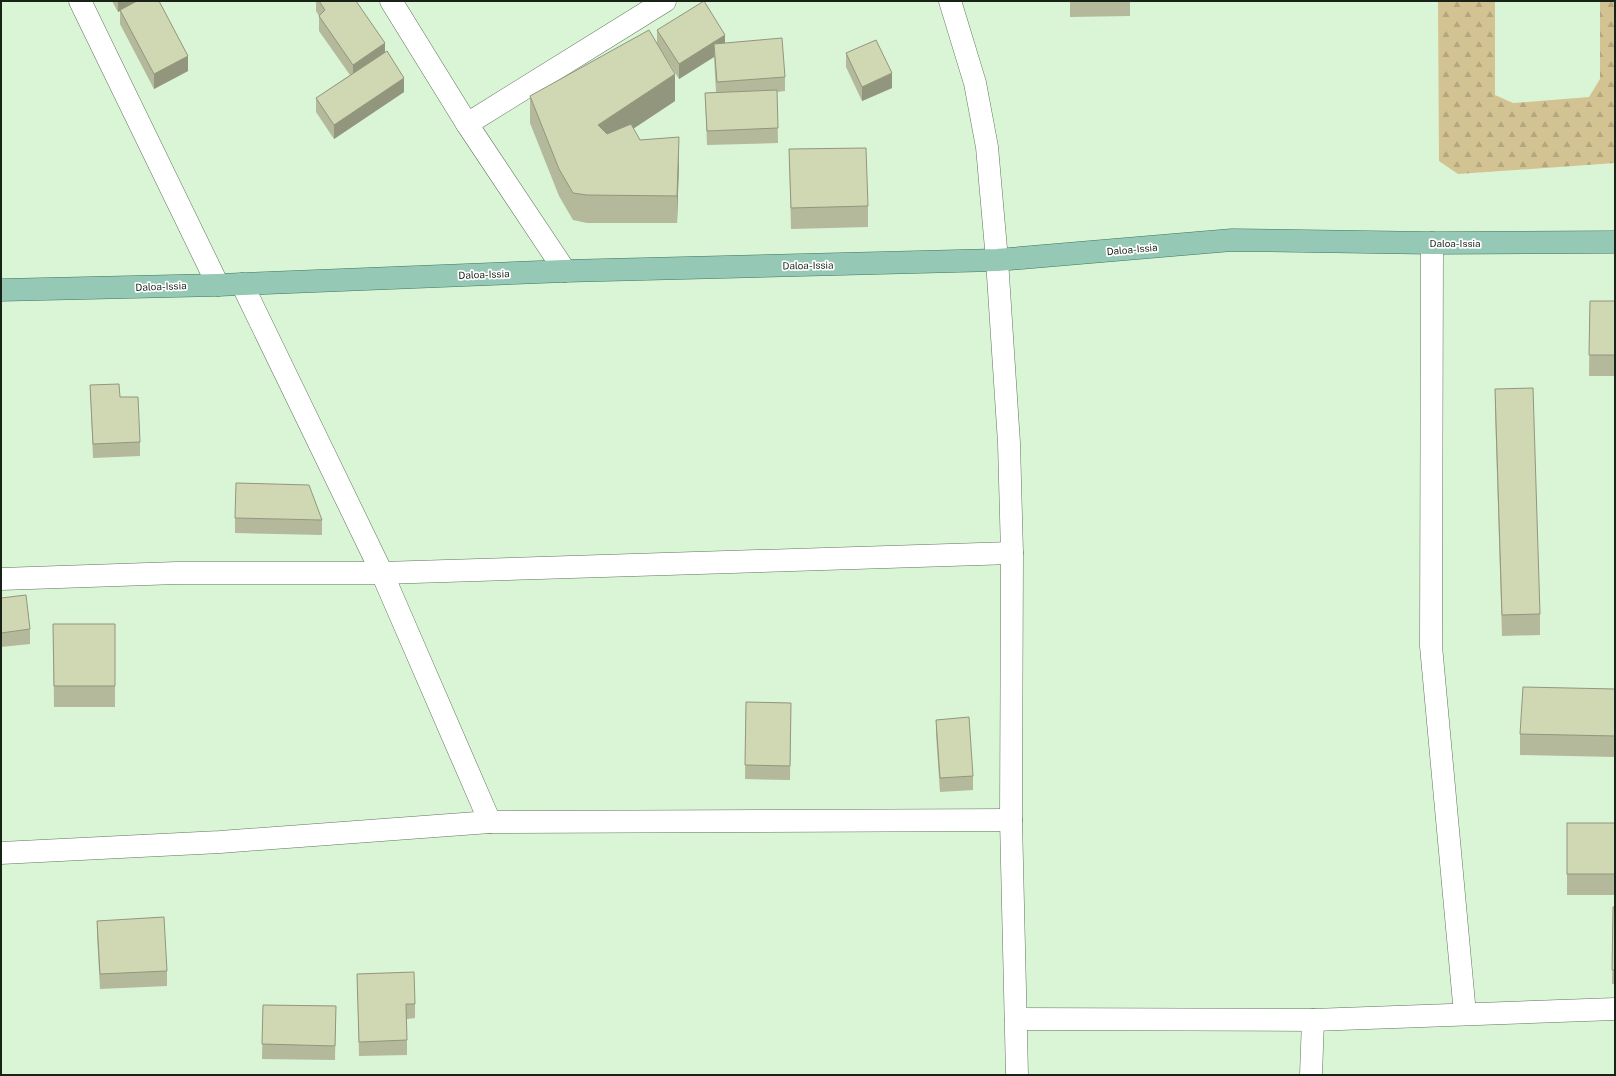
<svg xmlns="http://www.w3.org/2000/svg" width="1616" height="1076" font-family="'Public Sans',sans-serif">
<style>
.forest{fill:url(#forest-firs)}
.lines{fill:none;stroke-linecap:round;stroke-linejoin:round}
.minor-casing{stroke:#5f765b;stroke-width:23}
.major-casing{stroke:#3c775e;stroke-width:23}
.minor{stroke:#fff;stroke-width:22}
.major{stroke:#95c9b5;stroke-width:22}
.wall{fill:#b3b99a}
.shaded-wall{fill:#92967d}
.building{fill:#d0d7b3;stroke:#92967d}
.labels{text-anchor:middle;stroke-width:3.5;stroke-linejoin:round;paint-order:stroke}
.street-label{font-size:10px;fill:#182217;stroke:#fff}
</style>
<defs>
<pattern id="forest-firs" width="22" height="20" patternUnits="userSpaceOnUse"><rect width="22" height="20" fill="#d3c393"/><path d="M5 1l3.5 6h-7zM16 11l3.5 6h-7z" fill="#b4a77e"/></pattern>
</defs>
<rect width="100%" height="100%" fill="#daf4d6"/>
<!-- forest -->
<polygon class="forest" points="1438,1 1495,1 1495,95 1513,103 1589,97 1600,79 1600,1 1615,1 1615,163 1458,174 1439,161"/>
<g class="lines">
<defs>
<g id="minor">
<polyline points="80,1 218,285"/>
<polyline points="391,1 467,124 565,271"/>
<polyline points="950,1 975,83 987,147 997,260 1009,443 1012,553 1011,820 1017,1075"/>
<polyline points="467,124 665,1"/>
<polyline points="1432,243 1431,646 1465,1014"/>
<polyline points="242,284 382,573 490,822"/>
<polyline points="1,579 177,573 382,573 1012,553"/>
<polyline points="1,853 220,842 490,822 1011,820"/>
<polyline points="1016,1019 1313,1020 1615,1009"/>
<polyline points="1311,1075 1313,1020"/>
</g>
<polyline id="major" points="1,290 218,285 565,271 997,260 1232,240 1432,243 1615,242"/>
</defs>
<!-- minor casing -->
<use href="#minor" class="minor-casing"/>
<!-- major casing -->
<use href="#major" class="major-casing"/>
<!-- minor -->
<use href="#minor" class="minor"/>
<!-- major -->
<use href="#major" class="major"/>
</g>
<!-- wall -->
<g class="wall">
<polygon points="112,1 159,1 188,71 154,89 120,24 120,11 118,12"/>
<polygon points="316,1 356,1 385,52 404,92 334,139 316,112 316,98 350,75 319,31 319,16 316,11"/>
<polygon points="1070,1 1130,1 1130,16 1070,17"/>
<polygon points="657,30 725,43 785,77 785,91 777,92 778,143 707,145 705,93 716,92 714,57 679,79 657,44"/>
<polygon points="846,53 892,88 862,101 846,67"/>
<polygon points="530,96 675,101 633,129 640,140 679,164 677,223 587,223 573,220 559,196 530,123"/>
<polygon points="789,149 868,206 868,227 791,229"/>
<polygon points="1590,301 1615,301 1615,376 1589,376"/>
<polygon points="90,385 120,397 140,442 140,456 93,458"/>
<polygon points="1495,389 1540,614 1540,635 1502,636 1495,410"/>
<polygon points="235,518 322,520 322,535 235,533"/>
<polygon points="1,598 30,629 30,644 1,647"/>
<polygon points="53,624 115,624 115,707 54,707"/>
<polygon points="1615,689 1615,757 1520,755 1520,734"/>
<polygon points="746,702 791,703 790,780 745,779"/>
<polygon points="936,720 973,776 973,790 940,792 936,734"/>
<rect x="1567" y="823" width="48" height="72"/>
<polygon points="1613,907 1615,907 1615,984 1612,984"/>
<polygon points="97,921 167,971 167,986 100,989 97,935"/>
<polygon points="357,974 415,1004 415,1018 407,1019 407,1055 359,1056"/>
<polygon points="263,1005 336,1006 335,1060 262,1059"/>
</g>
<!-- shaded-wall -->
<g class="shaded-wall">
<polygon points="118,1 139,1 118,12"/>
<polygon points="725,35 725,49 714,44 714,57 679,79 679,64"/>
<polygon points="385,43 385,57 353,80 353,65"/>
<polygon points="188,56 188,71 154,89 154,74"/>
<polygon points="892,73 892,88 862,101 862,87"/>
<polygon points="675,74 675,101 598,152 598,125"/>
<polygon points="404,78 404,92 334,139 334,125"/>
<polygon points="679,137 679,164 677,223 677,196"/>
</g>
<!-- building -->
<g class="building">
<polygon points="137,1 159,1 188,56 154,74 120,10"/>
<polygon points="319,1 356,1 385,43 353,65 319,16 325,10"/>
<polygon points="704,1 725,35 679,64 657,30"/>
<polygon points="649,30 675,74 598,125 607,134 631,124 640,140 679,137 677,196 587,195 573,193 559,169 530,96"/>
<polygon points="782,38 785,77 717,82 714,44"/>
<polygon points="876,40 892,73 862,87 846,53"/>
<polygon points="387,51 404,78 334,125 316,98"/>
<polygon points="777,90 778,128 707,131 705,93"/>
<polygon points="866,148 868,206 791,208 789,149"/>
<polygon points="1590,301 1615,301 1615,355 1589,355"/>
<polygon points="119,384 120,397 138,397 140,442 93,444 90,385"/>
<polygon points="1533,388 1540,614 1502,615 1495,389"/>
<polygon points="236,483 309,485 322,520 235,518"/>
<polygon points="26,595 30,629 1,633 1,598"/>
<polygon points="53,624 115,624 115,686 54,686"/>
<polygon points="1523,687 1615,689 1615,736 1520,734"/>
<polygon points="746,702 791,703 790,766 745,765"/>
<polygon points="969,717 973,776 940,778 936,720"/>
<rect x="1567" y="823" width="48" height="51"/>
<polygon points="1613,907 1615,907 1615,970 1612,970"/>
<polygon points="164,917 167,971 100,974 97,921"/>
<polygon points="414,972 415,1004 406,1004 407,1040 359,1042 357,974"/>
<polygon points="263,1005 336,1006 335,1046 262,1044"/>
</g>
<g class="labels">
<!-- street labels -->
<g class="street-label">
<text x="1455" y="247">Daloa-Issia</text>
<text transform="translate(1132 249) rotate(-5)" y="4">Daloa-Issia</text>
<text transform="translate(808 265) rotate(-1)" y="4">Daloa-Issia</text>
<text transform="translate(484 274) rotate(-2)" y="4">Daloa-Issia</text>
<text transform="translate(161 286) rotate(-2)" y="4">Daloa-Issia</text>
</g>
</g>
<!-- border -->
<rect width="1616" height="1076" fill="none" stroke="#182217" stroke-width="4"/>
</svg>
